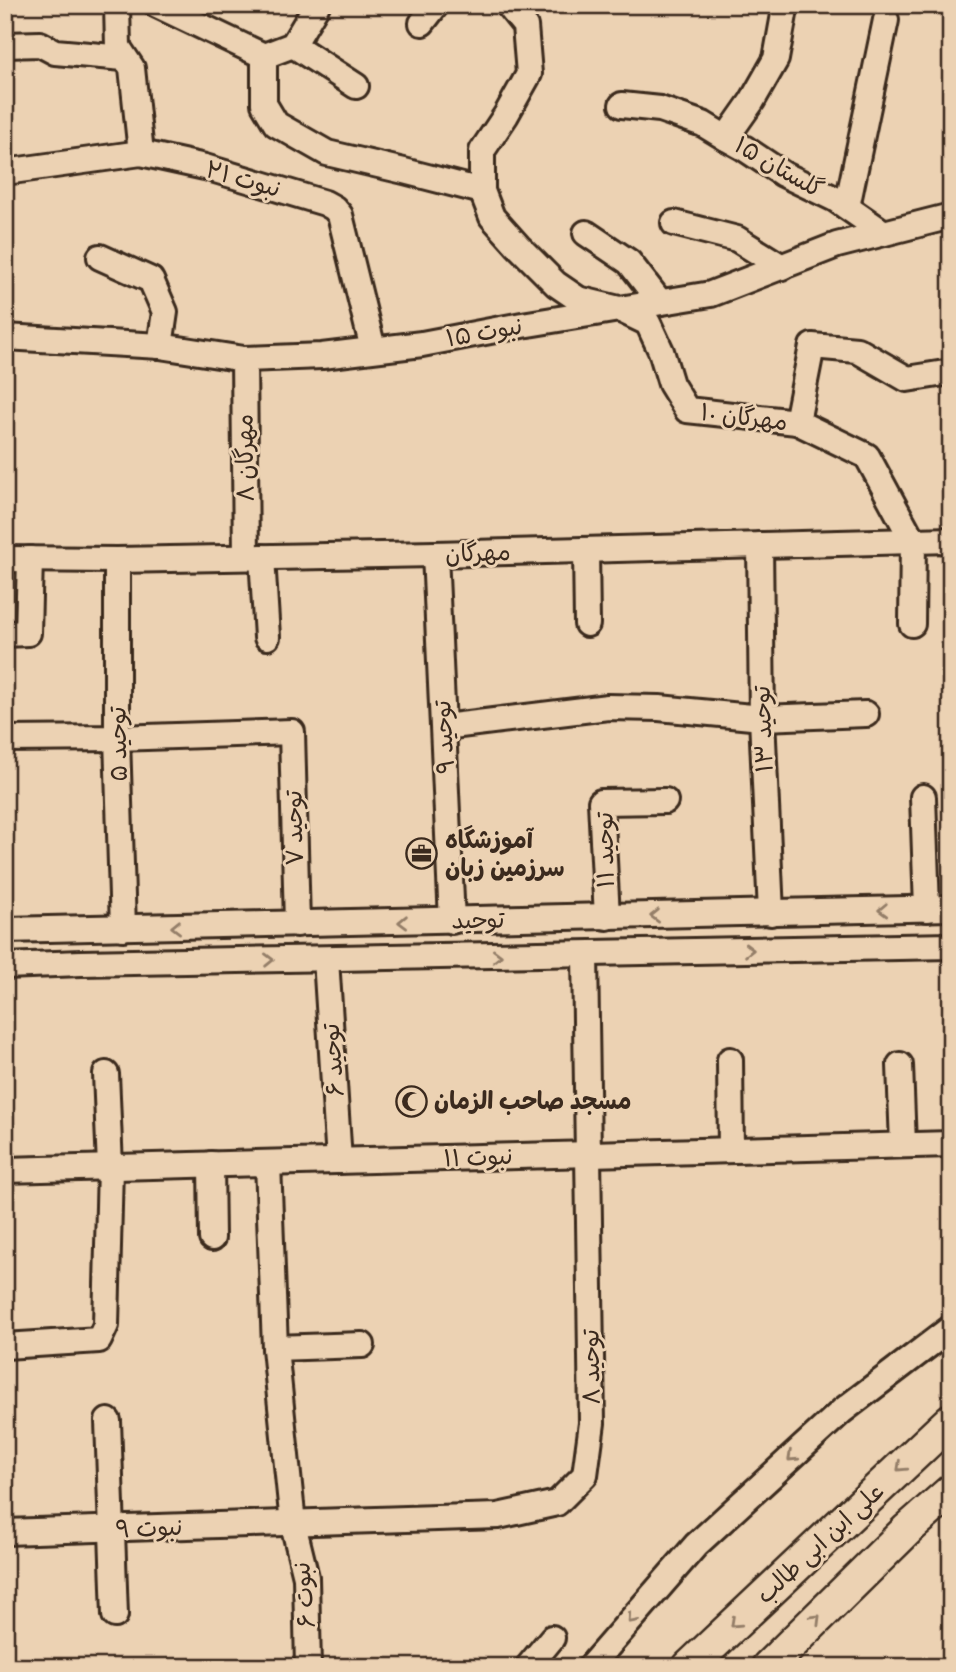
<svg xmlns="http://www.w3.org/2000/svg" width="956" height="1672" font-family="'Gochi Hand','Playpen Sans Arabic',sans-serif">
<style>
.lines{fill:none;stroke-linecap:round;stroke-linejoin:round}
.minor-casing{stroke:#3b2a1e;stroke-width:30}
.major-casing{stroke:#3b2a1e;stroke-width:37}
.minor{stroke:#ecd2b3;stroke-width:24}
.major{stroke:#ecd2b3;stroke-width:32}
.oneway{stroke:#947e68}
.labels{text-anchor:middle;stroke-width:6;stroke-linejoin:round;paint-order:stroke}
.street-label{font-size:24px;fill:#3b2a1e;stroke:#ecd2b3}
.poi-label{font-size:24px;font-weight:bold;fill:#3b2a1e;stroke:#ecd2b3;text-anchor:start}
</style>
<rect width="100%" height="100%" fill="#ecd2b3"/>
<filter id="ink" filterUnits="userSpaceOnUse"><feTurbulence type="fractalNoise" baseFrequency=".0143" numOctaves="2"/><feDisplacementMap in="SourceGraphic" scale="14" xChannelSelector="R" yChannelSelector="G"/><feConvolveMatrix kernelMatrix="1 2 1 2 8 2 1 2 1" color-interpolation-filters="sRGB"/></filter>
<g filter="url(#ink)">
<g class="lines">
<defs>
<g id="minor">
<polyline points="117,5 118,47 132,68 141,153"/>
<polyline points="157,5 264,56 264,104 276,124 327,153 404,171 482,191"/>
<polyline points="508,5 525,26 529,74 506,115 482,151 482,191 492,217 518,246 556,284 578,299 619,309 648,323 661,351 671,384 687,410 797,422 867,456 913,541 912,624"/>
<polyline points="784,5 785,9 776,59 752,101 726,138 744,148 783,174 835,199 884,233"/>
<polyline points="422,23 436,5"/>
<polyline points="5,45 40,44 55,52 124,58"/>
<polyline points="293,45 356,86"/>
<polyline points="264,56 293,45 317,5"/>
<polyline points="622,105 660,109 703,124 726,138"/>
<polyline points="5,172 141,153 205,167 325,203 334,208 340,215 373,349"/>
<polyline points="847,207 886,20"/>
<polyline points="674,223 737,239 782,267"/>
<polyline points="586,233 629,262 660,302"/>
<polyline points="100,257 151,280 165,312 160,346"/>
<polyline points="5,337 160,346 244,359 322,356 422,344 522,325 711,294 837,245 951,216"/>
<polyline points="244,359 246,557"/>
<polyline points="797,422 812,346 857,350 907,379 951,372"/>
<polyline points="760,545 762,718 771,913"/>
<polyline points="586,550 587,624"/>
<polyline points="435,554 452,921"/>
<polyline points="262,557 267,637"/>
<polyline points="5,559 117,560 435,554 951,540"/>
<polyline points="117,560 117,738 123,928"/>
<polyline points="5,634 28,633 30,559"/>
<polyline points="444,727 608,707 659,708 762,718 866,714"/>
<polyline points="5,739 117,738 292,732 297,924"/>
<polyline points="923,797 927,909"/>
<polyline points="607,917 601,802 665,801"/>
<polyline points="5,930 951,908"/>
<polyline points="326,959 339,1161"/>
<polyline points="5,966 81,963 951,946"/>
<polyline points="730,1060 731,1150"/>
<polyline points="900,1065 903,1145"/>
<polyline points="268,1163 275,1348 293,1524 306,1577 308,1667"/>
<polyline points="211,1164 212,1238"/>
<polyline points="5,1170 951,1144"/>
<polyline points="5,1346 99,1340 106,1325 110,1167 106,1074"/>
<polyline points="275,1348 362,1345"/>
<polyline points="108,1421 115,1615"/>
<polyline points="5,1532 498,1516 557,1503 585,1475 592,1423 585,954"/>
<polyline points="528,1667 552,1638"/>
<polyline points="590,1667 696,1545 842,1411 951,1328"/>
</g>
<g id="major">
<polyline points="689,1667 951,1420"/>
<polyline points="768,1667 908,1529 951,1491"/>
</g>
</defs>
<!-- minor casing -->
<use href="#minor" class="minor-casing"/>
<!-- major casing -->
<use href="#major" class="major-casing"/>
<!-- minor -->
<use href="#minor" class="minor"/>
<!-- major -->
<use href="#major" class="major"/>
</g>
<!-- one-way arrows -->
<defs><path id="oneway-chevron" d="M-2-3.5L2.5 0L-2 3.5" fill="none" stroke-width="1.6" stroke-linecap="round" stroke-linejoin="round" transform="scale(1.75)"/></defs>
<g class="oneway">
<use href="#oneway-chevron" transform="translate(883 910) rotate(178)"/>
<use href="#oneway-chevron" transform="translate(655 916) rotate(179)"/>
<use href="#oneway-chevron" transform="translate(403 922) rotate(179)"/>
<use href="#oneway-chevron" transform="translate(176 927) rotate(179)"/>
<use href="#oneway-chevron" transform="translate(749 950) rotate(-1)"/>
<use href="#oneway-chevron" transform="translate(497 956) rotate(-1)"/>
<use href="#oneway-chevron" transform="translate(269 960) rotate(-1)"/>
<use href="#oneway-chevron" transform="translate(792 1457) rotate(137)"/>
<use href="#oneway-chevron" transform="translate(901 1467) rotate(137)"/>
<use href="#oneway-chevron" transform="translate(632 1619) rotate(131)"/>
<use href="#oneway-chevron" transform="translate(816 1619) rotate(-45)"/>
<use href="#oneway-chevron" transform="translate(735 1623) rotate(137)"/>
</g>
</g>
<!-- icons -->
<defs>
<symbol id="office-ring" viewBox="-11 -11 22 22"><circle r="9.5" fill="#ecd2b3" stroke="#3b2a1e" stroke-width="1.5"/><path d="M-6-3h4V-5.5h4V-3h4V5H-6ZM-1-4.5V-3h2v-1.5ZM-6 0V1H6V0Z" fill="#3b2a1e"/></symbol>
<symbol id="mosque-ring" viewBox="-11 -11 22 22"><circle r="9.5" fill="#ecd2b3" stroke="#3b2a1e" stroke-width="1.5"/><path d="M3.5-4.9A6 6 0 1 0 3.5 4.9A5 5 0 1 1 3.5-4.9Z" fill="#3b2a1e"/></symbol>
</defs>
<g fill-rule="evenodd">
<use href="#office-ring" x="404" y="836" width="35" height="35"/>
<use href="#mosque-ring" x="394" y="1084" width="35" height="35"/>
</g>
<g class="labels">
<!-- street labels -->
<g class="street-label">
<text transform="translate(779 167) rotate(30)" y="8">گلستان ۱۵</text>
<text transform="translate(243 179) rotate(16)" y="8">نبوت ۲۱</text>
<text transform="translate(484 332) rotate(-10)" y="8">نبوت ۱۵</text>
<text transform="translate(744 417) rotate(7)" y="8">مهرگان ۱۰</text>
<text transform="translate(245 458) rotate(-91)" y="8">مهرگان ۸</text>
<text transform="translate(478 553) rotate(-2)" y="8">مهرگان</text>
<text transform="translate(763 729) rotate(-92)" y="8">توحید ۱۳</text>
<text transform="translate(444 737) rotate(-93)" y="8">توحید ۹</text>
<text transform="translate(118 744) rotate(-91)" y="8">توحید ۵</text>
<text transform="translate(294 828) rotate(-91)" y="8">توحید ۷</text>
<text transform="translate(605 850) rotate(-91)" y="8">توحید ۱۱</text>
<text transform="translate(478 920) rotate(-1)" y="8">توحید</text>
<text transform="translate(333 1060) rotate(-94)" y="8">توحید ۶</text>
<text transform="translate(478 1157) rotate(-2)" y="8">نبوت ۱۱</text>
<text transform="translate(591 1367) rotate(-91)" y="8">توحید ۸</text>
<text transform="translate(149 1528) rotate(-2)" y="8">نبوت ۹</text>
<text transform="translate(820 1543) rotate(-43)" y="8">علی ابن ابی طالب</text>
<text transform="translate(304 1595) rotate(-95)" y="8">نبوت ۶</text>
</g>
<!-- poi labels -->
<g class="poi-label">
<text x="445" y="848">آموزشگاه<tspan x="445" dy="28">سرزمین زبان</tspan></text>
<text x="434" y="1109">مسجد صاحب الزمان</text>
</g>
</g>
<!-- margin -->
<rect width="956" height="1672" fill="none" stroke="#ecd2b3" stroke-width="28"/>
<rect x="14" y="14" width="928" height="1644" fill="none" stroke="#3b2a1e" stroke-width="2.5" filter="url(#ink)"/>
</svg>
